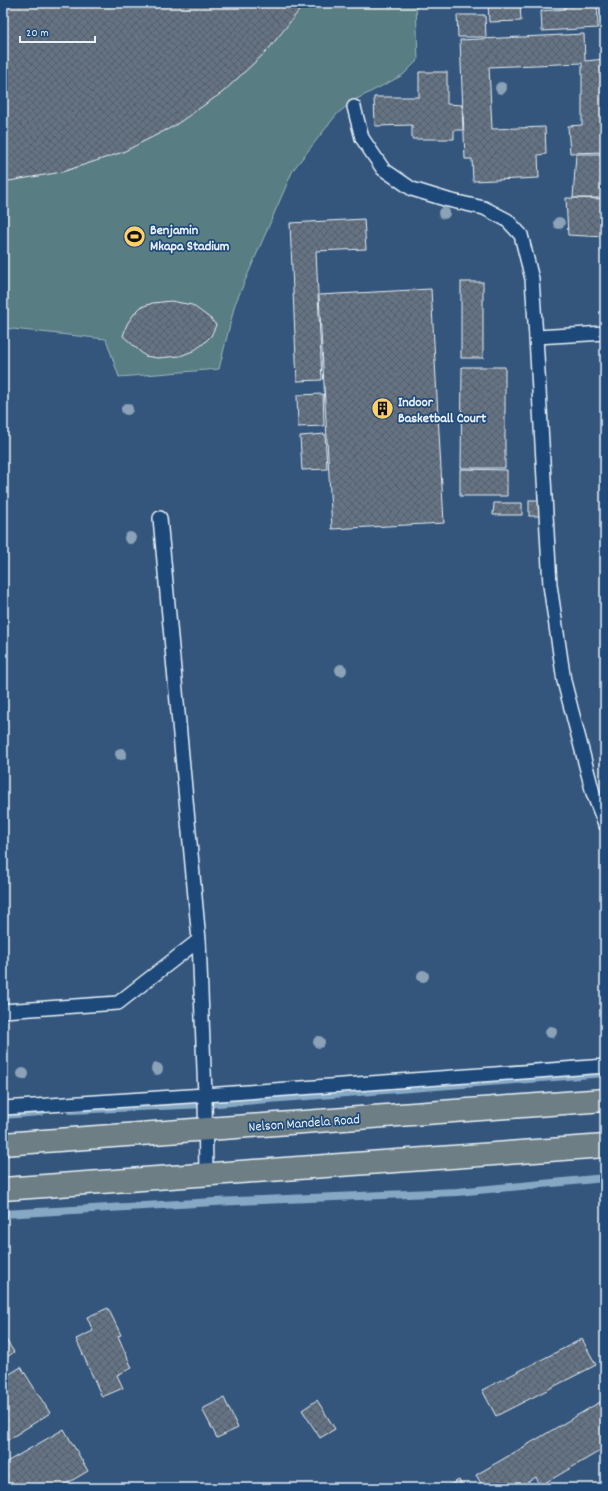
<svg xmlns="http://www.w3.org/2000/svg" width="608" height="1491" font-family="Dekko,sans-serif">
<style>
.green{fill:#597d82;stroke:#a0b7bd}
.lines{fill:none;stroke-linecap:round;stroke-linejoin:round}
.stream{stroke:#86a8c4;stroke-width:8}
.building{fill:url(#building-cross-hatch);stroke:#e8f1f8}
.service-casing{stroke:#e8f1f8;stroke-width:16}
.primary-casing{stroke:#e8f1f8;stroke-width:25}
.service{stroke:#1f4a7a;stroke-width:13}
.primary{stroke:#6d7e84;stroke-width:22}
.tree{fill:#8ba2b7}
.labels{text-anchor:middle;stroke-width:3.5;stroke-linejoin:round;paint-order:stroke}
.poi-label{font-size:14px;font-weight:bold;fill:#e8f1f8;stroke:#1f4a7a;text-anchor:start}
.street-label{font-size:14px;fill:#e8f1f8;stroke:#1f4a7a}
</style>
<defs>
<pattern id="building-cross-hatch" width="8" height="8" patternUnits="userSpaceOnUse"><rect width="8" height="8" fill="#657384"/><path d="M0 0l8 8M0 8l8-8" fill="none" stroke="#565e67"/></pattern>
</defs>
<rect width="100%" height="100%" fill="#34567d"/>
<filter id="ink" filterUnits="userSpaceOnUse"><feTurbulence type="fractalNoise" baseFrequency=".025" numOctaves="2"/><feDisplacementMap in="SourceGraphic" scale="8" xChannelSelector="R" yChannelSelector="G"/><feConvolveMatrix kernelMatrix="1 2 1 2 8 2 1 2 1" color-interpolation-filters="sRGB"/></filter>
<g filter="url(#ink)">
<!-- green -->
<polygon class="green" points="3,3 416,3 418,60 403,75 353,101 337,114 293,170 235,304 219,369 119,377 106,339 3,328"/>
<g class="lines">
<!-- stream -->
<g class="stream">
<polyline points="70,1110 205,1104 605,1073"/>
<polyline points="3,1115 40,1112"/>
<polyline points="3,1214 214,1202 457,1192 605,1178"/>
</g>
</g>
<!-- building -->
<g class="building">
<polygon points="3,3 305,3 268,50 223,92 174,126 123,152 62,172 3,182"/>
<polygon points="488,3 520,3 521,21 489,22"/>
<polygon points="565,3 597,3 598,28 542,31 541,11 565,9"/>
<polygon points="457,15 485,15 486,37 458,37"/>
<polygon points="584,34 585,61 605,59 605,152 570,153 568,126 582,125 582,63 489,67 492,129 545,127 546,154 538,155 539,178 473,181 472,159 465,159 460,40"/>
<polygon points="419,72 447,72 447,104 462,105 463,130 454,130 454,139 412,139 412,125 375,126 374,97 419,97"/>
<polygon points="576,154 604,154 601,198 573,198"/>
<polygon points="566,198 605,199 605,237 568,235"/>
<polygon points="364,219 366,249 316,251 322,380 297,381 290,223"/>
<rect x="461" y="282" width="22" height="76"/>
<polygon points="431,289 444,523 332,529 319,295"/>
<polygon points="171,301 192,305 211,319 216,325 211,336 203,344 193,351 180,356 158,358 145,356 123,336 127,324 134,314 141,307 153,303"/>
<polygon points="462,367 505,367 505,468 461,468"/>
<polygon points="323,394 324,426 298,427 297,395"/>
<polygon points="602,425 605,425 605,453 603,453"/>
<polygon points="325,434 327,469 302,470 300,436"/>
<polygon points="460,469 507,470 507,496 460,496"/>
<rect x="529" y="500" width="14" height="16"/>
<polygon points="494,503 522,503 522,515 493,515"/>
<polygon points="108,1308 121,1335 118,1336 132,1368 117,1375 123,1388 102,1397 76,1339 93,1331 87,1317"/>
<polygon points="3,1335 14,1352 3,1360"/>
<polygon points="582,1339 596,1365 496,1416 482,1390"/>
<polygon points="21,1367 50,1413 3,1443 3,1378"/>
<polygon points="224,1398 238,1428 217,1438 202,1409"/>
<polygon points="605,1399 605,1448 540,1486 536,1477 518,1488 484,1488 476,1475"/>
<polygon points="317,1400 335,1429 320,1438 302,1410"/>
<polygon points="64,1429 88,1471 59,1488 3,1488 3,1464"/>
<polygon points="459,1480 463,1488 444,1488"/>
</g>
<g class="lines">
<defs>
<g id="service">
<polyline points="354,107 362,138 383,169 412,189 448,200 484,208 507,220 521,235 532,279 536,337 550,585 564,681 593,793 605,824"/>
<polyline points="536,337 605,333"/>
<polyline points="160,518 199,940 205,1095 206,1175"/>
<polyline points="3,1011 118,1003 199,940"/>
<polyline points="3,1108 205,1095 605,1066"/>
</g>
<g id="primary">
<polyline points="3,1144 605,1100"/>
<polyline points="3,1189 605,1146"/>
</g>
</defs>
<!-- service casing -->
<use href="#service" class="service-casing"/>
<!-- primary casing -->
<use href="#primary" class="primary-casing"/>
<!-- service -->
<use href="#service" class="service"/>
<!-- primary -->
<use href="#primary" class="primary"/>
</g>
<!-- trees -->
<g class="tree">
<circle cx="501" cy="88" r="6"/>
<circle cx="444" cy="213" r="6"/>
<circle cx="559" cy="223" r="6"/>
<circle cx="127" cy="409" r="6"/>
<circle cx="130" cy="538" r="6"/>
<circle cx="341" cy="670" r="6"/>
<circle cx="121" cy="754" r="6"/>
<circle cx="423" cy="976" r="6"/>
<circle cx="551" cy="1032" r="6"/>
<circle cx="319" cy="1042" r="6"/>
<circle cx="157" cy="1069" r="6"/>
<circle cx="23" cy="1074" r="6"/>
</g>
</g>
<!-- icons -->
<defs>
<symbol id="stadium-disc" viewBox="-11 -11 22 22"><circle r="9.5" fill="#ffd166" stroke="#1f4a7a"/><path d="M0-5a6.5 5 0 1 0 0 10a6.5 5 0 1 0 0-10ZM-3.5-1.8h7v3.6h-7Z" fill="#111"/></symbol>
<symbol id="building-disc" viewBox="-11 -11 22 22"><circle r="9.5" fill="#ffd166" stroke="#1f4a7a"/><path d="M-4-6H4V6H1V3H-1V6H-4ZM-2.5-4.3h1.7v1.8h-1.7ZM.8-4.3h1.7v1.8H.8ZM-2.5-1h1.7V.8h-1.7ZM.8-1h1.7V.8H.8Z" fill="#111"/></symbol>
</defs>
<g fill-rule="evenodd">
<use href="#stadium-disc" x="122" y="224" width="25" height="25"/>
<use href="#building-disc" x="370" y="396" width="25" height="25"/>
</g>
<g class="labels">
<!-- poi labels -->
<g class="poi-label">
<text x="150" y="234">Benjamin<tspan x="150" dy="16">Mkapa Stadium</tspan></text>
<text x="398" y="406">Indoor<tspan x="398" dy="16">Basketball Court</tspan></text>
</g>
<!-- street labels -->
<g class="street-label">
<text transform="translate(304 1122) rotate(-4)" y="5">Nelson Mandela Road</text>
</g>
</g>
<!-- margin -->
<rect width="608" height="1491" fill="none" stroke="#1f4a7a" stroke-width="16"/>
<rect x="8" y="8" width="592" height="1475" fill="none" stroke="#e8f1f8" stroke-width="1.5" filter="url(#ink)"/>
<!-- scale -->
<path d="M20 36v6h75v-6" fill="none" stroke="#e8f1f8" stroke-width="2"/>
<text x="26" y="36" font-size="12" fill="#e8f1f8" stroke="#1f4a7a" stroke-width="3" paint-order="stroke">20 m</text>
</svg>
